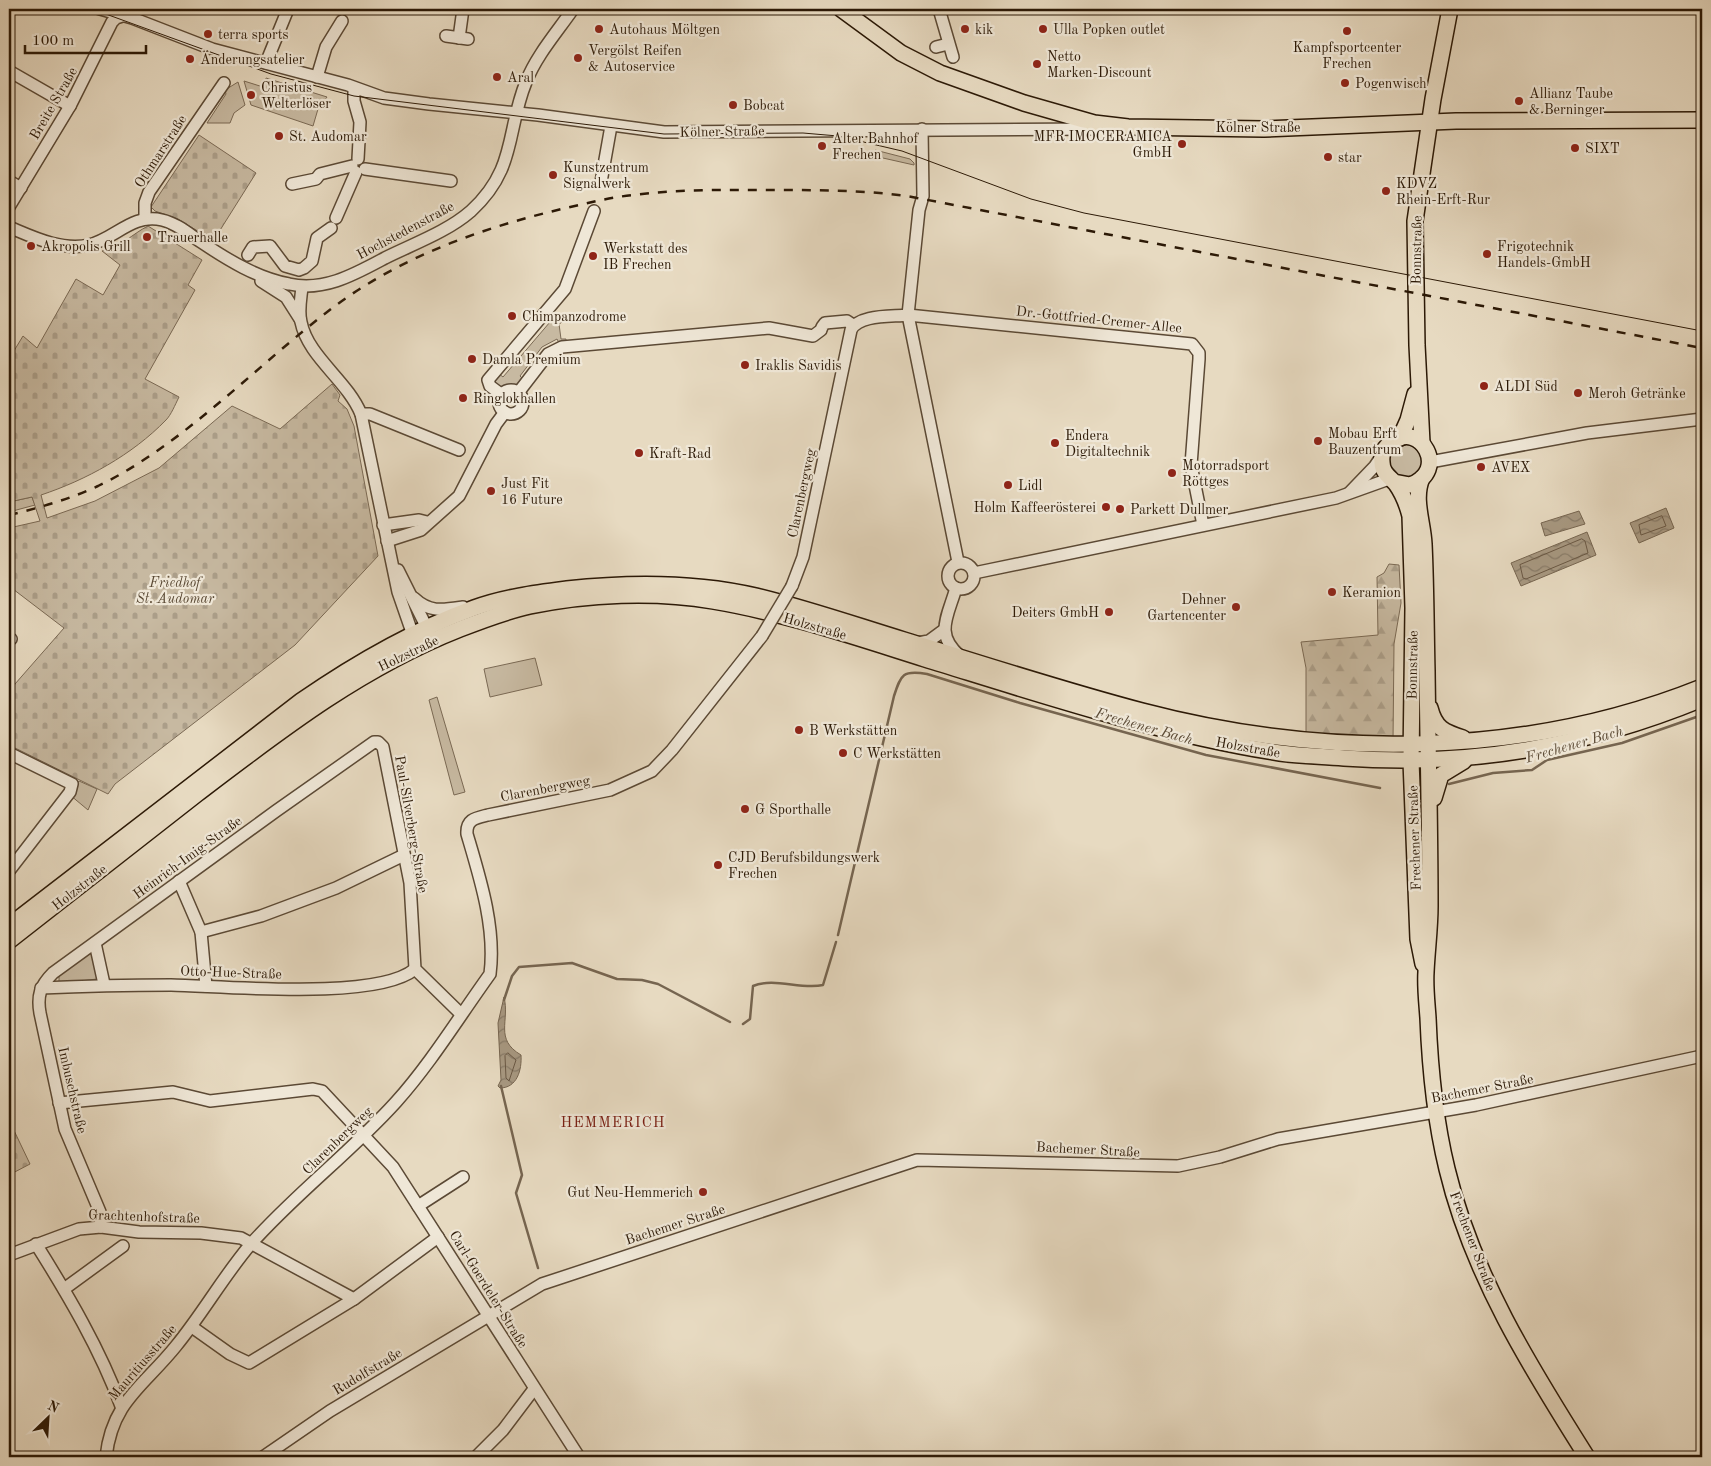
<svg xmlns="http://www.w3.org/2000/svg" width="1711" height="1466" font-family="'Old Standard TT',serif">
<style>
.green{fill:#c7b9a1;stroke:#7a6954}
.forest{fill:url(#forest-firs);stroke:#7a6954}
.cemetery{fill:url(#cemetery-stones);stroke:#7a6954}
.water{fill:url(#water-waves);stroke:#766550}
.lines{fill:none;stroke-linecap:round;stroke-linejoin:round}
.shore{stroke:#6a5844;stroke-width:1}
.stream{stroke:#766550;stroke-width:2.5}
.minor-casing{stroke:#5b4935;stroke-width:14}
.major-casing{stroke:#2c1906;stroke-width:18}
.minor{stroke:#efe7d7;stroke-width:11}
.major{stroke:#e7dac1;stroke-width:15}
.tram{stroke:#2c1906;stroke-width:1}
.rail{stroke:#2c1906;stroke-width:2.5;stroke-dasharray:9 9;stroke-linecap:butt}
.minor-bridge-casing{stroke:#5b4935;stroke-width:14;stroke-linecap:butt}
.minor-bridge{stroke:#efe7d7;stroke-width:11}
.poi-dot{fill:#8f2418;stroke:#efe7d7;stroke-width:2}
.labels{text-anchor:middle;stroke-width:4.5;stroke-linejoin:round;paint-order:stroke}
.poi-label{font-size:14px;fill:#2c1906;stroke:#efe7d7;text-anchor:start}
.street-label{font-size:14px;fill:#2c1906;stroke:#efe7d7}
.park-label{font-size:14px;font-style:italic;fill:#5a4934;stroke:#efe7d7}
.water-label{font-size:15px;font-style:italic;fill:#5d4c37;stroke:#efe7d7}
.neighbourhood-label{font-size:15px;letter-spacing:1px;fill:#7a1f14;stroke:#efe7d7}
</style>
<defs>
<pattern id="forest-firs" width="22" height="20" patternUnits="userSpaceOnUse" patternTransform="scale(1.25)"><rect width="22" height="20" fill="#c7b9a1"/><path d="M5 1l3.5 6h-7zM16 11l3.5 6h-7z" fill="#ab9e89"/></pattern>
<pattern id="cemetery-stones" width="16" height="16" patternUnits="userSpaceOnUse" patternTransform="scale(1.25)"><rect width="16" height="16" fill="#c7b9a1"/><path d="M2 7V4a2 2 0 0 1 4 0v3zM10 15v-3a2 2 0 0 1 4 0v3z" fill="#ab9e89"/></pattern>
<pattern id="water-waves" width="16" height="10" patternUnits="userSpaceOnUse" patternTransform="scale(1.25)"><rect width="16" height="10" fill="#a79881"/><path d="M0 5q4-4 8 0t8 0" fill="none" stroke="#887b68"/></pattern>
</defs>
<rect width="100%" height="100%" fill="#e7dac1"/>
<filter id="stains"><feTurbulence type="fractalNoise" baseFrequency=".004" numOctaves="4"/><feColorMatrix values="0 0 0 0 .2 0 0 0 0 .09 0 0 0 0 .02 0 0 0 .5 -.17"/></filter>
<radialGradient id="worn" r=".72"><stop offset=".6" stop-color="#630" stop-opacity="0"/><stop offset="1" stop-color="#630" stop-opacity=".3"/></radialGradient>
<!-- green -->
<g class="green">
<polygon points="266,78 327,97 318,109 313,126 251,105 244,81 263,87"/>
<polygon points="238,82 245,105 234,113 230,123 207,123 226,94 225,90"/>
<polygon points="875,150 910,159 914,163 914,165 874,156"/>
<polygon points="556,315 564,321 559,324 561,339 566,339 566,342 559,343 557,339 542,347 520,376 523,379 518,384 500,387 494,383 498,373 503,377"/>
<circle cx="1405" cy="461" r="18"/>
<polygon points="32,497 35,505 9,512 9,502"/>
<polygon points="535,658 542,685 490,697 484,669"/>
<polygon points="437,697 465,792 454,795 429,700"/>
<polygon points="79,781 97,789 88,810 70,795"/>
<polygon points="88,954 92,954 97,979 63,983 59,982 59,975"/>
</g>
<!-- forest -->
<polygon class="forest" points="1389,564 1399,565 1401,603 1394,644 1393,741 1306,735 1306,668 1301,642 1378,635 1377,577 1384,573"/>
<!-- cemetery -->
<g class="cemetery">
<polygon points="199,135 256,173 217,235 209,238 178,219 155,211 151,207"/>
<path d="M148,226L202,260L188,285L195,290L145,379L179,397C175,405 171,415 166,420C132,455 86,480 41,495L47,518L95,501L159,468L232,406L280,429L332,384L340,395L338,401L347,409L354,426L378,556L295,645L115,784L108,794L9,745V697L15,684L64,628L9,586V528L40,521L32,497L9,502V359L23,336L37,348L76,279L103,295L120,265L102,251C120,248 132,234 148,226Z"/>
<polygon points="9,1120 30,1164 9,1175"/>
</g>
<!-- water -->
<g class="water">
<polygon points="1666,508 1674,528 1639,543 1630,523"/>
<polygon points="1579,511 1585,524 1545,536 1541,523"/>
<polygon points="1587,532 1596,555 1521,586 1511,563"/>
<path d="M504,997C510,1021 494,1039 521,1055C522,1070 517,1088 500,1088L498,1086L501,1080L498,1023Z"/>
</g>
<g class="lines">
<!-- shore -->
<g class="shore">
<polygon points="1662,516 1666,526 1641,535 1639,525"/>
<polygon points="1582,539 1585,541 1588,553 1526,579 1523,578 1520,565"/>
<polygon points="508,1053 516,1060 509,1081 506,1078 505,1056"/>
</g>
<!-- stream -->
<g class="stream">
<polyline points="1449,784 1493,773 1532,770 1547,760 1622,743 1702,715"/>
<path d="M838,935L894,696C901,674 903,670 927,674L1020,703L1206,755L1380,788"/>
<polyline points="504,1000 512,976 519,967 572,963 617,979 642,980 658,984 730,1022"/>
<path d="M743,1024L750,1019L753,986C774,977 801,990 823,985L836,942"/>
<polyline points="501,1086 522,1175 516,1193 538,1268"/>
</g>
<defs>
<g id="minor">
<polyline points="100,9 132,18 212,49 348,85 384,98 429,104 538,115 664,132 1093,129"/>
<polyline points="939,9 953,57"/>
<polyline points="446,36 468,39"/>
<polyline points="459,38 463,9"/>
<polyline points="936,47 948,44"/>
<polyline points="266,63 288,9"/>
<polyline points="9,71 70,106"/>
<polyline points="317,77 326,47 342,21"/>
<polyline points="354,89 354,101 360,122 358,159"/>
<polyline points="922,129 923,196 919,210 908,315 958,562"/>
<polyline points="365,169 451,181"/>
<polyline points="9,181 21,188"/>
<polyline points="601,182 611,126"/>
<polyline points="292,184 316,179 320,174 352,166"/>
<polyline points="9,207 70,106 112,22 116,18 122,16"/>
<polyline points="336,218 356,172"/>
<polyline points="145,219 145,203 149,192 224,83"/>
<path d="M9,227C33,237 61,251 89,245C115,239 132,213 162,220C176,223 189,234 201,242C228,260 257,278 289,284C324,292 355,274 385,258C413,244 447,232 471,211C517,169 506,131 526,82C536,56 557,32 573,9"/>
<polyline points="248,255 253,247 270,246 285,266 299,270 304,268 312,261 317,238 331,228"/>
<polyline points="261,281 286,297 300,319"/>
<path d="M302,287C301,298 298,311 301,322C308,357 347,380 361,414L398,592L415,641"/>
<polyline points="822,327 825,323 847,321 853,325"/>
<circle cx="511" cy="402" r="12"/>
<polyline points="518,393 548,354 562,347 769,328 813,336 821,330"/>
<polyline points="502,395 490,386 488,380 565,289 594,211"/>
<polyline points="361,414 370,414 459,450"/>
<polyline points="1430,462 1587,433 1702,419"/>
<polyline points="1350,492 1375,466 1383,454"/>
<polyline points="383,525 419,520 427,522"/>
<polyline points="387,541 421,530 459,496 496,424 505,412"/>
<circle cx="961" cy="576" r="13"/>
<polyline points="398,570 430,634"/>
<polyline points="974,573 1336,498 1389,479"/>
<path d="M792,586L803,557L851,330C859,314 892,317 908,315L1192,344L1199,353V359L1191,465L1203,525"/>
<path d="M956,588C948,616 934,634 960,656"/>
<path d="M414,598C430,613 443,610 463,607"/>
<polyline points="9,638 11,639"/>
<polyline points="917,643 929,641 944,630"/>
<polyline points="9,753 72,784 70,792 9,871"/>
<polyline points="179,881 201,932 206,986"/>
<polyline points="201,932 261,916 336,888 404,855"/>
<polyline points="95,943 104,984"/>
<path d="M41,988C85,986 127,985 171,985C224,986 377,1001 415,969"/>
<polyline points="59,1103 173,1092 210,1101 313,1089 322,1091 393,1167 579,1457"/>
<polyline points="418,1206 463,1177"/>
<path d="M101,1227L100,1212L65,1129L40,1013C37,996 40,986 53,973L276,811L374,742H378L383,747L410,883L415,969L461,1014"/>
<path d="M36,1244C68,1295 100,1349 121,1406"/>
<polyline points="9,1255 79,1229 101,1227 139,1232 201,1233 241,1238 354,1299 438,1237"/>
<polyline points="64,1289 123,1246"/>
<polyline points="192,1327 230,1354 249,1363 354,1299"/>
<path d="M106,1457C112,1401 144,1386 176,1346C203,1313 223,1277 250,1245C295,1194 350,1153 396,1102C431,1063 459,1017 490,974C496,928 480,878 467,834C466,819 476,818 488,815L610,790L652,771L672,750L762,636"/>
<polyline points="263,1457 330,1411 542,1284 917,1160 1178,1166 1220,1157 1278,1139 1476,1105 1702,1056"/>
<polyline points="476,1457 503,1430 534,1389"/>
</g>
<g id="major">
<polyline points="841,9 901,53 940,73 1024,103 1094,123 1128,127 1264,129 1456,121 1702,120"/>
<polyline points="1400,438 1408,420 1415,394"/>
<polyline points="1422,443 1417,345 1415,221 1433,99 1450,9"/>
<path d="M1422,478C1413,499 1423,522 1424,544C1426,586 1426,629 1427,671C1428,749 1430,828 1430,906C1430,928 1427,950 1426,972C1425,987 1427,1003 1428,1018C1430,1069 1435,1120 1447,1169C1472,1274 1530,1367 1587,1457"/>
<path d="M1394,482L1410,485C1450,471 1420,420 1392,442C1385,446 1381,454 1382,462C1382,473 1390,477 1396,484C1403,494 1407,504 1410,516L1413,608L1411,761L1418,939L1423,964"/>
<path d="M1430,708C1435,728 1444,732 1463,738"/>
<polyline points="1434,798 1441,775 1464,761"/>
<path d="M9,926L301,701C356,663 411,631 474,608C504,597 536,593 567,589C630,582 695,582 756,596C806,608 855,625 904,640C983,664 1062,690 1142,711C1325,759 1525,758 1702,687"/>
<path d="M9,941C72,892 134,843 197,794C281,730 361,668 460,629C483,620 507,611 530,606C588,594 654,591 713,601C785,613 855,637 925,659C1042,695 1159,734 1280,753C1301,756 1322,756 1344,758C1470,767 1585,747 1702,699"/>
</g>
</defs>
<!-- minor casing -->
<use href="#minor" class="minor-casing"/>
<!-- major casing -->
<use href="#major" class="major-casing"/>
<!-- minor -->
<use href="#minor" class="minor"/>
<!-- major -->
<use href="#major" class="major"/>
<!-- tram -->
<polyline class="tram" points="92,9 271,74 354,96 664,134 803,133 838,136 902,151 1031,199 1084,213 1702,331"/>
<!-- rail -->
<path class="rail" d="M9,515C39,508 70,499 98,486C183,445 256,366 331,309C399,257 484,227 566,208C589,203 611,197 634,195C681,189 727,190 773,190C818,190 862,190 907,196L1702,348"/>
<defs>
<polyline id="minor-bridge" points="762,636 792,586"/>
</defs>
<!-- minor-bridge casing -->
<use href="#minor-bridge" class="minor-bridge-casing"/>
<!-- minor-bridge -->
<use href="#minor-bridge" class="minor-bridge"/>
</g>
<!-- markers -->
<g class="poi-dot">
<circle cx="599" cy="29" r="5"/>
<circle cx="965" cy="29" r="5"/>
<circle cx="1043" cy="29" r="5"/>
<circle cx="1347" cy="31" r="5"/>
<circle cx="208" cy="34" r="5"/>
<circle cx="578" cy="58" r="5"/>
<circle cx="190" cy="59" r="5"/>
<circle cx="1037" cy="64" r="5"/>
<circle cx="497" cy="77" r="5"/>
<circle cx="1345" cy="83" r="5"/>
<circle cx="251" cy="95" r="5"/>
<circle cx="1519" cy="101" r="5"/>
<circle cx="733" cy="105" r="5"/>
<circle cx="279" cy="136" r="5"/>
<circle cx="1182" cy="144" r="5"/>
<circle cx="822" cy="146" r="5"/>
<circle cx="1575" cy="148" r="5"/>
<circle cx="1328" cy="157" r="5"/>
<circle cx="553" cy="175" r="5"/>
<circle cx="1386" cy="191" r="5"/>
<circle cx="147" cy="237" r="5"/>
<circle cx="31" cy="246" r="5"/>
<circle cx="1487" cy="254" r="5"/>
<circle cx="593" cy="256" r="5"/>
<circle cx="512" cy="316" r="5"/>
<circle cx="472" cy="359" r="5"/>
<circle cx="745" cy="365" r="5"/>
<circle cx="1484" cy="386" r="5"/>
<circle cx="1578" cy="393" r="5"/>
<circle cx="463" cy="398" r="5"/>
<circle cx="1318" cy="441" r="5"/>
<circle cx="1055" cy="443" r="5"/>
<circle cx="639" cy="453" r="5"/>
<circle cx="1481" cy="467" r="5"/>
<circle cx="1172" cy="473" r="5"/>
<circle cx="1008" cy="485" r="5"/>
<circle cx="491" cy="491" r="5"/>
<circle cx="1106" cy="507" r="5"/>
<circle cx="1120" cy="509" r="5"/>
<circle cx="1332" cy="592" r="5"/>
<circle cx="1236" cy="607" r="5"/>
<circle cx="1109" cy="612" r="5"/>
<circle cx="799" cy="730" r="5"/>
<circle cx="843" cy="753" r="5"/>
<circle cx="745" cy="809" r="5"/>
<circle cx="718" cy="865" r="5"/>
<circle cx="703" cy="1192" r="5"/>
</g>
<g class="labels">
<!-- poi labels -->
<g class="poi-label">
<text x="609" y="34">Autohaus Möltgen</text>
<text x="975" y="34">kik</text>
<text x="1053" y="34">Ulla Popken outlet</text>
<text x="218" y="39">terra sports</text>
<text x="1347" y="52" text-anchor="middle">Kampfsportcenter<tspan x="1347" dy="16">Frechen</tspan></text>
<text x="588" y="55">Vergölst Reifen<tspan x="588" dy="16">&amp; Autoservice</tspan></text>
<text x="1047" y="61">Netto<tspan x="1047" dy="16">Marken-Discount</tspan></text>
<text x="200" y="64">Änderungsatelier</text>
<text x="507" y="82">Aral</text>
<text x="1355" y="88">Pogenwisch</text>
<text x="261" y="92">Christus<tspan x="261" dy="16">Welterlöser</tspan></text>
<text x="1529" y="98">Allianz Taube<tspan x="1529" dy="16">&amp; Berninger</tspan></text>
<text x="743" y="110">Bobcat</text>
<text x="289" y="141">St. Audomar</text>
<text x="1172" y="141" text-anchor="end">MFR IMOCERAMICA<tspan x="1172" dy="16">GmbH</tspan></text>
<text x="832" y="143">Alter Bahnhof<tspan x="832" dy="16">Frechen</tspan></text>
<text x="1585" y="153">SIXT</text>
<text x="1338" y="162">star</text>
<text x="563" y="172">Kunstzentrum<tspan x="563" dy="16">Signalwerk</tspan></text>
<text x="1396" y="188">KDVZ<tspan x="1396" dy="16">Rhein-Erft-Rur</tspan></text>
<text x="157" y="242">Trauerhalle</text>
<text x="41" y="251">Akropolis Grill</text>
<text x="1497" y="251">Frigotechnik<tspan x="1497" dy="16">Handels-GmbH</tspan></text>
<text x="603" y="253">Werkstatt des<tspan x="603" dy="16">IB Frechen</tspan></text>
<text x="522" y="321">Chimpanzodrome</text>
<text x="482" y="364">Damla Premium</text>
<text x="755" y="370">Iraklis Savidis</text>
<text x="1494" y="391">ALDI Süd</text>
<text x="1588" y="398">Meroh Getränke</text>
<text x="473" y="403">Ringlokhallen</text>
<text x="1328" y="438">Mobau Erft<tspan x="1328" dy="16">Bauzentrum</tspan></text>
<text x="1065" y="440">Endera<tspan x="1065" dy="16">Digitaltechnik</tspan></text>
<text x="649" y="458">Kraft-Rad</text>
<text x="1182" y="470">Motorradsport<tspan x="1182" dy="16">Röttges</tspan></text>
<text x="1491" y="472">AVEX</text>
<text x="501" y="488">Just Fit<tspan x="501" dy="16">16 Future</tspan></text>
<text x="1018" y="490">Lidl</text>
<text x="1096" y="512" text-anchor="end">Holm Kaffeerösterei</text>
<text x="1130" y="514">Parkett Dullmer</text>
<text x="1342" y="597">Keramion</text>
<text x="1226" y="604" text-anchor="end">Dehner<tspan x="1226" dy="16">Gartencenter</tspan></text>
<text x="1099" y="617" text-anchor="end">Deiters GmbH</text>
<text x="809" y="735">B Werkstätten</text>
<text x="853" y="758">C Werkstätten</text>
<text x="755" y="814">G Sporthalle</text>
<text x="728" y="862">CJD Berufsbildungswerk<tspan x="728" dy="16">Frechen</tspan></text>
<text x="693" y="1197" text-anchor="end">Gut Neu-Hemmerich</text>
</g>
<!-- street labels -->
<g class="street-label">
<text transform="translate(53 103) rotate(-60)" y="5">Breite Straße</text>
<text x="1258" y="132">Kölner Straße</text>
<text transform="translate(722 131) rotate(-1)" y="5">Kölner Straße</text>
<text transform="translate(160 151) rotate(-57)" y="5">Othmarstraße</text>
<text transform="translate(405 230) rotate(-28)" y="5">Hochstedenstraße</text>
<text transform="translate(1416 250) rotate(-89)" y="5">Bonnstraße</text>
<text transform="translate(1099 319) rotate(6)" y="5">Dr.-Gottfried-Cremer-Allee</text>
<text transform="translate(801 493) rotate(-78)" y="5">Clarenbergweg</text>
<text transform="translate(815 626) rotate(16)" y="5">Holzstraße</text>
<text transform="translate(408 653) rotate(-26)" y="5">Holzstraße</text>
<text transform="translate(1412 665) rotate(-89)" y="5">Bonnstraße</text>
<text transform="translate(1248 747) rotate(10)" y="5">Holzstraße</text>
<text transform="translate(545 788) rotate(-11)" y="5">Clarenbergweg</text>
<text transform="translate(412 824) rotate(80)" y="5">Paul-Silverberg-Straße</text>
<text transform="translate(1414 838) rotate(-92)" y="5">Frechener Straße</text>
<text transform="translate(187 857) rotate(-36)" y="5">Heinrich-Imig-Straße</text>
<text transform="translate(79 887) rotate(-38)" y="5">Holzstraße</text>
<text transform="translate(231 972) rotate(2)" y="5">Otto-Hue-Straße</text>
<text transform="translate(1482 1088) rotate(-11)" y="5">Bachemer Straße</text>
<text transform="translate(73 1090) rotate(77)" y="5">Imbuschstraße</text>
<text transform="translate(337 1140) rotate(-44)" y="5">Clarenbergweg</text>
<text transform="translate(1088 1149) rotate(3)" y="5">Bachemer Straße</text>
<text transform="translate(144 1216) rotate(2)" y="5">Grachtenhofstraße</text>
<text transform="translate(675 1224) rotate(-18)" y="5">Bachemer Straße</text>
<text transform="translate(1473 1241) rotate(69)" y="5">Frechener Straße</text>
<text transform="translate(489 1289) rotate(58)" y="5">Carl-Goerdeler-Straße</text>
<text transform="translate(142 1362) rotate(-49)" y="5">Mauritiusstraße</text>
<text transform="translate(367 1371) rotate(-31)" y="5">Rudolfstraße</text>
</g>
<!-- park labels -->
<g class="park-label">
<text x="175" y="587">Friedhof<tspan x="175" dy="16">St. Audomar</tspan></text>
</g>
<!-- water labels -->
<g class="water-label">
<text transform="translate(1144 726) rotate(16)" y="5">Frechener Bach</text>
<text transform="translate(1574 744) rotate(-16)" y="5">Frechener Bach</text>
</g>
<!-- neighbourhood labels -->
<g class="neighbourhood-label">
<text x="613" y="1127">HEMMERICH</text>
</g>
</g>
<!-- margin -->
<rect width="1711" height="1466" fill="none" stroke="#e7dac1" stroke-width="30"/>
<rect x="10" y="10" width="1691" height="1446" fill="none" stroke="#2c1906" stroke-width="2.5"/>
<rect x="15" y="15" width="1681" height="1436" fill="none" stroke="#2c1906"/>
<!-- north arrow -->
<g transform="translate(48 1418) rotate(25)" stroke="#efe7d7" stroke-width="4" paint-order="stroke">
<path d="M0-4L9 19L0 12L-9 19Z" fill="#2c1906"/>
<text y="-8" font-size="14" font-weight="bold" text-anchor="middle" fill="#2c1906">N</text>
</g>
<!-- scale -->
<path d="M25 45v8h121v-8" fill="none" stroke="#2c1906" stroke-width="2.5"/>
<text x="32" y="45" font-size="15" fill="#2c1906" stroke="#efe7d7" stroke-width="4" paint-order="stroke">100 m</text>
<rect width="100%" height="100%" filter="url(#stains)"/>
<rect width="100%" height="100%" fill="url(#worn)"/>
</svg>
